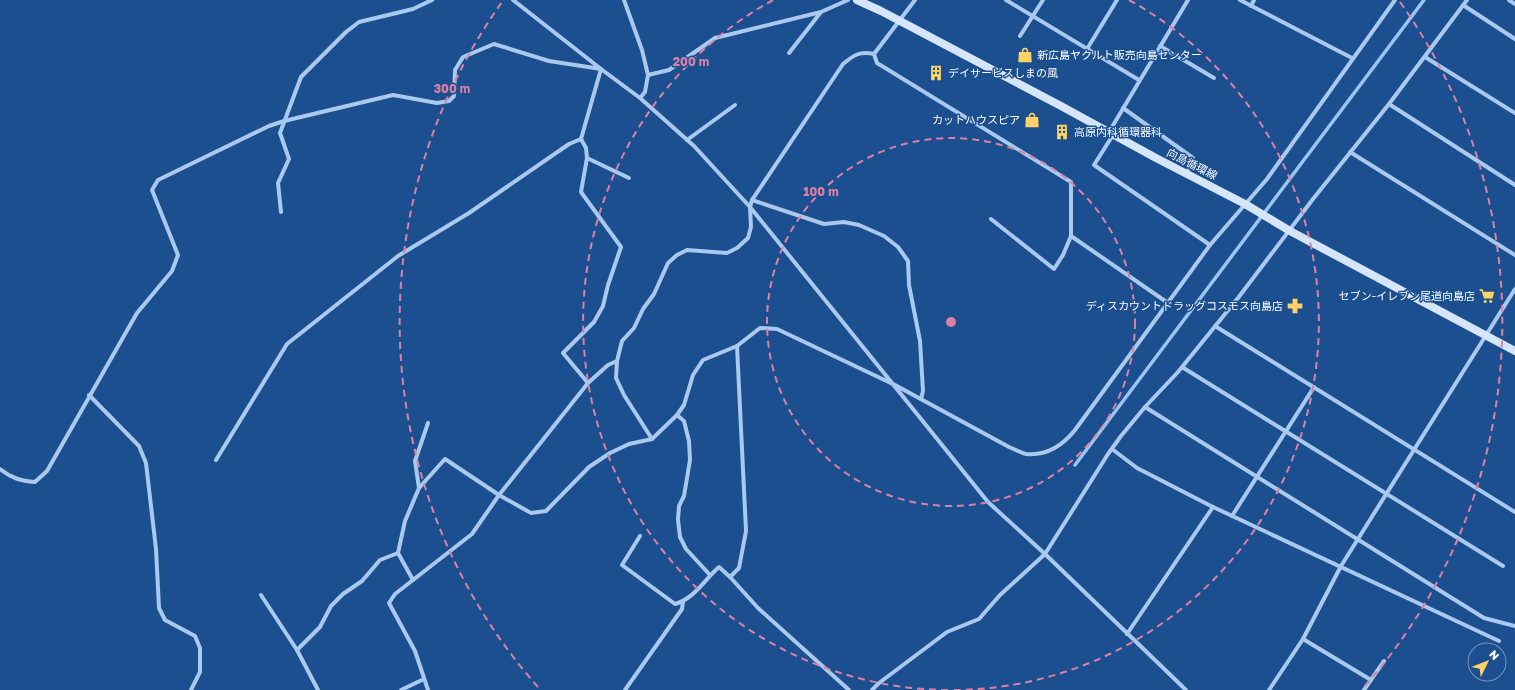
<svg xmlns="http://www.w3.org/2000/svg" width="1515" height="690" font-family="'Golos Text','Noto Sans JP',sans-serif">
<style>
.lines{fill:none;stroke-linecap:round;stroke-linejoin:round}
.stream{stroke:#9cc4f0;stroke-width:3.5}
.minor{stroke:#a9c9ee;stroke-width:4}
.secondary{stroke:#d6e6fa;stroke-width:8}
.ring{fill:none;stroke:#dd80a5;stroke-width:2;stroke-dasharray:7 5}
.labels{text-anchor:middle;stroke-width:3;stroke-linejoin:round;paint-order:stroke}
.poi-label{font-size:11px;fill:#fff;stroke:#1b4f8f;text-anchor:start}
.street-label{font-size:11px;fill:#fff;stroke:#1b4f8f}
.centre{fill:#dd80a5;stroke:#1b4f8f;stroke-width:2}
.ring-label{font-size:12px;text-anchor:middle;font-weight:bold;fill:#dd80a5;stroke:#1b4f8f;stroke-width:3;stroke-linejoin:round;paint-order:stroke}
</style>
<rect width="100%" height="100%" fill="#1b4f8f"/>
<g class="lines">
<!-- stream -->
<polyline class="stream" points="1075,465 1424,0"/>
<!-- minor -->
<g class="minor">
<polyline points="513,0 601,69 640,98 694,146 750,207 988,502 1045,554 1186,690"/>
<polyline points="624,0 642,50 648,75 645,92 640,98"/>
<polyline points="1006,0 1139,80"/>
<polyline points="1240,0 1352,58"/>
<polyline points="1509,0 1515,4"/>
<polyline points="1463,5 1515,39"/>
<polyline points="1251,6 1254,0"/>
<polyline points="1020,36 1043,0"/>
<polyline points="1160,46 1214,78"/>
<polyline points="1087,49 1117,0"/>
<polyline points="789,53 821,12"/>
<polyline points="874,54 877,63 1071,182 1071,236 1063,255 1054,269 991,219"/>
<polyline points="1425,57 1515,113"/>
<polyline points="648,75 669,70 715,38 821,12 848,0"/>
<polyline points="1389,104 1515,185"/>
<polyline points="1123,108 1193,158 1187,173"/>
<polyline points="1109,132 1188,0"/>
<polyline points="1113,135 1094,165 1210,245"/>
<polyline points="687,140 735,105"/>
<polyline points="1350,152 1515,255"/>
<polyline points="587,158 629,178"/>
<polyline points="752,200 824,224 844,222 859,225 884,236 898,247 908,261 909,285 920,341 923,391 921,399"/>
<polyline points="281,212 278,183 289,159 280,133 301,77 346,32 359,22 413,9 432,0"/>
<polyline points="1071,236 1168,303"/>
<polyline points="1215,326 1515,512"/>
<polyline points="1182,367 1503,566"/>
<polyline points="89,395 139,446 146,463 156,549 159,608 165,620 195,636 200,648 200,672 191,690"/>
<polyline points="1145,407 1484,618 1515,626"/>
<polyline points="677,415 684,421 689,441 690,460 684,496 679,506 678,520 680,537 686,549 710,575"/>
<path d="M652,439L624,395L616,378L617,361L622,341L634,328L643,309L654,294L668,263L677,255L687,250L727,253L737,248L748,238L751,227L750,207L752,200L843,64C854,55 859,51 874,54L915,0"/>
<polyline points="1112,449 1137,468 1213,507 1499,641"/>
<polyline points="216,460 287,344 398,256 469,213 569,144 581,139"/>
<path d="M0,469C11,478 21,481 35,482L47,471L137,313L172,271L178,255L152,190L158,180L269,126L284,121L393,95L437,103L449,101L454,96L455,70L463,57L494,44L549,61L601,69L581,139L586,148L587,158L581,192L621,247L608,285L603,306L594,322L563,353L588,383"/>
<polyline points="419,488 415,461 428,423"/>
<polyline points="1232,516 1314,387"/>
<path d="M640,536L622,565L675,604C694,599 705,579 719,567L730,577L758,608L849,690"/>
<polyline points="730,577 739,568 746,531 737,346"/>
<path d="M413,580L398,553L405,521L419,488L445,459L499,495L531,513L546,511L589,467L610,453L629,444L652,439L677,415L684,405L693,375L703,360L737,346L760,328L777,329L895,385L1009,447C1014,449 1021,453 1026,454C1047,456 1063,445 1075,430L1210,245L1267,179L1395,0"/>
<polyline points="261,595 297,650 318,690"/>
<polyline points="1127,634 1213,507"/>
<polyline points="1303,639 1371,680"/>
<polyline points="297,650 320,627 331,606 343,594 362,581 380,560 398,553"/>
<polyline points="401,690 424,679"/>
<polyline points="428,690 415,651 389,603 395,594 472,534 499,495 588,383 608,365 617,361"/>
<polyline points="625,690 682,609 683,602"/>
<polyline points="872,690 879,683 947,632 979,619 1000,595 1045,554 1108,454 1121,436 1145,407 1178,372 1238,298 1313,199 1389,104 1467,0"/>
<polyline points="1269,690 1303,639 1341,566 1515,289"/>
<polyline points="1364,690 1384,661"/>
</g>
<!-- secondary -->
<polyline class="secondary" points="857,0 881,11 1061,106 1156,158 1245,204 1290,231 1515,351"/>
</g>
<!-- distance rings -->
<g class="ring">
<circle cx="951" cy="322" r="184"/>
<path d="M948 690A368 368 0 0 1 773 0M1129 0A368 368 0 0 1 954 690"/>
<path d="M538 687A551 551 0 0 1 502 2M1400 2A551 551 0 0 1 1364 687"/>
</g>
<!-- icons -->
<defs>
<symbol id="shop-bare" viewBox="-9 -9 18 18"><path d="M-5-2.5h2.3a2.7 3.5 0 0 1 5.4 0H5L5.5 6h-11ZM-1.5-2.5h3a1.5 2.3 0 0 0-3 0Z" fill="#ffd166" stroke="#1b4f8f" stroke-width="2.5" paint-order="stroke"/></symbol>
<symbol id="building-bare" viewBox="-9 -9 18 18"><path d="M-4-6H4V6H1V3H-1V6H-4ZM-2.5-4.3h1.7v1.8h-1.7ZM.8-4.3h1.7v1.8H.8ZM-2.5-1h1.7V.8h-1.7ZM.8-1h1.7V.8H.8Z" fill="#ffd166" stroke="#1b4f8f" stroke-width="2.5" paint-order="stroke"/></symbol>
<symbol id="supermarket-bare" viewBox="-9 -9 18 18"><path d="M-6-5.5h2.5l.6 2H6L4.5 2H-2.5L-4.4-4H-6ZM-1.5 3.2a1.3 1.3 0 1 0 .1 0ZM3 3.2a1.3 1.3 0 1 0 .1 0Z" fill="#ffd166" stroke="#1b4f8f" stroke-width="2.5" paint-order="stroke"/></symbol>
<symbol id="pharmacy-bare" viewBox="-9 -9 18 18"><path d="M-2-6h4v4h4v4h-4v4h-4v-4h-4v-4h4Z" fill="#ffd166" stroke="#1b4f8f" stroke-width="2.5" paint-order="stroke"/></symbol>
</defs>
<g fill-rule="evenodd">
<use href="#shop-bare" x="1014" y="44" width="22" height="22"/>
<use href="#building-bare" x="925" y="62" width="22" height="22"/>
<use href="#shop-bare" x="1021" y="109" width="22" height="22"/>
<use href="#building-bare" x="1051" y="121" width="22" height="22"/>
<use href="#supermarket-bare" x="1476" y="285" width="22" height="22"/>
<use href="#pharmacy-bare" x="1284" y="295" width="22" height="22"/>
</g>
<g class="labels">
<!-- poi labels -->
<g class="poi-label">
<text x="1037" y="59">新広島ヤクルト販売向島センター</text>
<text x="948" y="77">デイサービスしまの風</text>
<text x="1020" y="124" text-anchor="end">カットハウスピア</text>
<text x="1074" y="136">高原内科循環器科</text>
<text x="1475" y="300" text-anchor="end">セブン-イレブン尾道向島店</text>
<text x="1283" y="310" text-anchor="end">ディスカウントドラッグコスモス向島店</text>
</g>
<!-- street labels -->
<g class="street-label">
<text transform="translate(1192 164) rotate(27)" y="4">向島循環線</text>
</g>
</g>
<circle cx="951" cy="322" r="6" class="centre"/>
<g class="ring-label">
<text x="691" y="66">200 m</text>
<text x="452" y="93">300 m</text>
<text x="821" y="196">100 m</text>
</g>
<!-- north arrow -->
<g transform="translate(1487 662) rotate(47)"><circle r="19" fill="#1b4f8f" stroke="#7695bc"/>
<path d="M0-3L7 15L0 10L-7 15Z" fill="#ffd166"/>
<text y="-6" font-size="11" font-weight="bold" text-anchor="middle" fill="#ffffff">N</text>
</g>
</svg>
